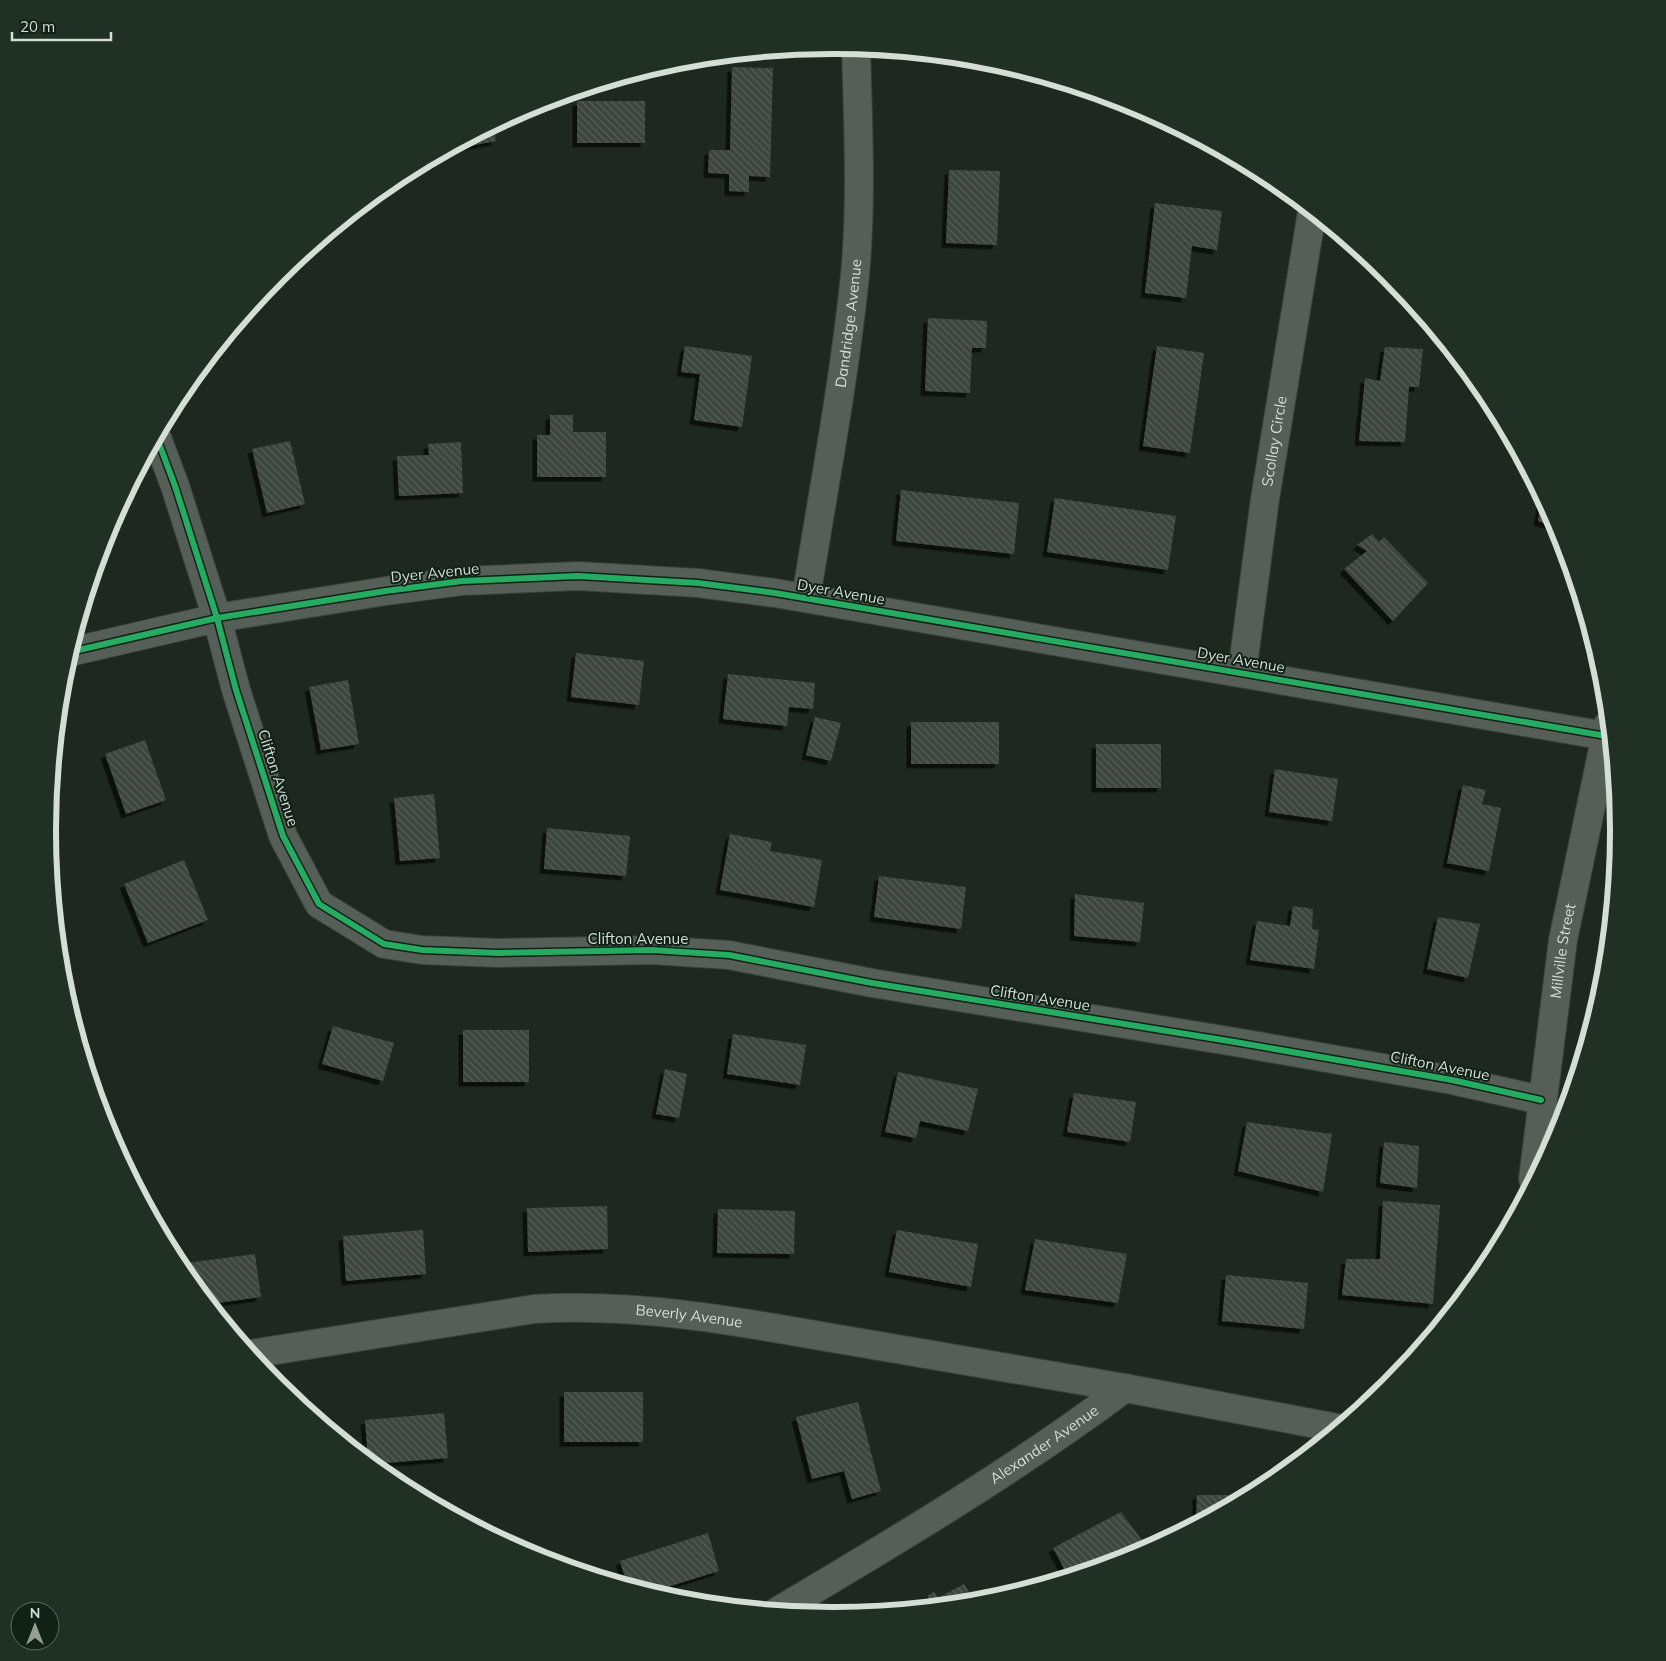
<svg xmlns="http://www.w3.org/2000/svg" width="1666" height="1661" font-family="Mulish,sans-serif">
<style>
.building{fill:url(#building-back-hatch);filter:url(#shadow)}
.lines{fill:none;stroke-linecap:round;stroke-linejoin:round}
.minor-casing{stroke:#3a413c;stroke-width:30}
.minor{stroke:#565e58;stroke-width:28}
.cycleway-casing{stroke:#112116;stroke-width:9}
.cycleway{stroke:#26ab63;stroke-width:6}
.labels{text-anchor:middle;stroke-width:4;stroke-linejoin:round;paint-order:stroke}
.street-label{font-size:15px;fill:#d4ded6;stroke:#112116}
.rim{fill:none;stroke:#d4ded6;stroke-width:6}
</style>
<defs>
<pattern id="building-back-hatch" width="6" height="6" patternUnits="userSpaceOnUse" patternTransform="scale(1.25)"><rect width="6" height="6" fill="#3d443f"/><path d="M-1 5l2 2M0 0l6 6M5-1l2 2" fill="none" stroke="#585f5a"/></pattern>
<filter id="shadow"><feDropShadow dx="-4.5" dy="4.5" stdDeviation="0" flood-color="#0009"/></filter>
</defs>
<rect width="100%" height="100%" fill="#1e2821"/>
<!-- building -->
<g class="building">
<polygon points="732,67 773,68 770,177 749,176 749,192 729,191 729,174 708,173 709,150 730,150"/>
<rect x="577" y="101" width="68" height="42"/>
<polygon points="493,126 496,141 448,150"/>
<polygon points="949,170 1000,171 997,245 946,243"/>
<polygon points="1155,203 1222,211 1217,250 1192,246 1186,298 1145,293"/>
<polygon points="928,318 987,321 986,348 972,348 970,393 925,391"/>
<polygon points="685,346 752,356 742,427 694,420 700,374 681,372"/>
<polygon points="1157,346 1204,353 1190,453 1143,446"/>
<polygon points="1385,347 1423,349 1419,387 1409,387 1405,442 1359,441 1365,378 1380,381"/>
<polygon points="550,415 573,415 573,432 606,432 606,477 537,477 537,435 550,435"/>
<polygon points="290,441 305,504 267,513 252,449"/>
<polygon points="461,442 463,493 399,496 397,456 429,455 428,444"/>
<polygon points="901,490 1019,503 1014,554 896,541"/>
<polygon points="1055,498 1176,516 1168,570 1047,552"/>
<polygon points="1542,499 1544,503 1557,527 1538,521"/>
<polygon points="1372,534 1379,542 1384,537 1428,583 1393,621 1344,569 1367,551 1357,545"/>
<polygon points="576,653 644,661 639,705 571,697"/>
<polygon points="728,674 815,683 813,709 789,707 787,726 723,719"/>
<polygon points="348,680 359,744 321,750 309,687"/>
<polygon points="815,717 841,723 831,761 806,755"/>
<rect x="911" y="722" width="88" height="42"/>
<polygon points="145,740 166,800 126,814 105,754"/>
<rect x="1096" y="744" width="65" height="44"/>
<polygon points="1275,769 1338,779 1332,821 1269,812"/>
<polygon points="1463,785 1486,790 1482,804 1501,808 1489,871 1447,863"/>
<polygon points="434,794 440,858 400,861 394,798"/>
<polygon points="547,828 630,836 626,876 544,869"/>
<polygon points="730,834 772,842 770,851 822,860 814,907 720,890"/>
<polygon points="184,860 208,920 148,943 124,884"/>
<polygon points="879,876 966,887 961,929 874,917"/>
<polygon points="1075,894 1144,903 1140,942 1074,936"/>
<polygon points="1293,906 1313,909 1312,929 1319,930 1314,969 1250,960 1257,921 1290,926"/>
<polygon points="1438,917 1480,924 1468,978 1427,969"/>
<polygon points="333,1026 394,1043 383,1081 322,1064"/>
<rect x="463" y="1030" width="66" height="52"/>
<polygon points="733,1034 806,1045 800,1085 727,1074"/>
<polygon points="665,1069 687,1074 679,1118 656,1114"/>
<polygon points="898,1072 978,1089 968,1131 920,1121 916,1138 885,1132"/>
<polygon points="1074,1093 1136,1102 1130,1142 1067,1132"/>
<polygon points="1247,1122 1332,1134 1323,1192 1238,1171"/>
<polygon points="1384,1142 1419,1146 1417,1188 1380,1183"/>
<polygon points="1383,1201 1440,1205 1433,1304 1342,1295 1346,1259 1380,1259"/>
<polygon points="607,1206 608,1249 528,1252 527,1208"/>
<polygon points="718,1209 795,1211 794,1254 717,1253"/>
<polygon points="423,1230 426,1274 346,1281 343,1236"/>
<polygon points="897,1230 978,1244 971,1287 889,1272"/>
<polygon points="1035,1239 1127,1254 1118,1303 1025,1290"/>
<polygon points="255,1254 261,1297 210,1304 178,1264"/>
<polygon points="1226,1275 1308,1283 1304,1329 1222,1321"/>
<rect x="564" y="1392" width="79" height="50"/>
<polygon points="858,1402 881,1491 852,1499 844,1471 812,1479 796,1417"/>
<polygon points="444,1413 448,1458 373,1464 368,1460 365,1420"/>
<polygon points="1197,1495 1248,1495 1196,1523"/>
<polygon points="1121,1512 1147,1547 1133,1556 1068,1576 1053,1548"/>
<polygon points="708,1533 719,1571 651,1592 627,1585 620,1561"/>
<polygon points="964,1584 975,1602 930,1606 928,1595 934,1592 938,1598"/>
</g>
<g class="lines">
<defs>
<g id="minor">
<polyline points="157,438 175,486 217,618 236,690 283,836 319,904 384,944 422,950 498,953 652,950 729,955 872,983 1235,1042 1452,1080 1541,1100"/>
<path id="s1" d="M806,598C823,491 844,383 855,275C862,200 858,123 856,47"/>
<polyline points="70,652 217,618 386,591 462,581 578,576 698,583 775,593 1606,736"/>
<path id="s2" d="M1242,673L1265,499L1312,212"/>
<path id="s3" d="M1533,1179L1563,940L1608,725"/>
<path id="s4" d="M251,1354L534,1309C637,1303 737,1321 838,1339C934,1355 1030,1372 1125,1388"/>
<path id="s5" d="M778,1611C896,1541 1015,1470 1125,1388L1337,1428"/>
</g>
</defs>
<!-- minor casing -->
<use href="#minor" class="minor-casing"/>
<!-- minor -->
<use href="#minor" class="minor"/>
<defs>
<g id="cycleway">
<polyline points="157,438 175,486 217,618 236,690 283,836 319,904 384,944 422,950 498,953 652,950 729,955 872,983 1235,1042 1452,1080 1541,1100"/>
<polyline points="70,652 217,618 386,591 462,581 578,576 698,583 775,593 1606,736"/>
</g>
</defs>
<!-- cycleway casing -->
<use href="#cycleway" class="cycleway-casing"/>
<!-- cycleway -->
<use href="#cycleway" class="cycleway"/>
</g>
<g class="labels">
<!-- street labels -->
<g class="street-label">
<text dy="5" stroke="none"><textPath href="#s1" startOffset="278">Dandridge Avenue</textPath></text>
<text dy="5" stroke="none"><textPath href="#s2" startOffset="234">Scollay Circle</textPath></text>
<text transform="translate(435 573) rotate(-6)" y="5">Dyer Avenue</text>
<text transform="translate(841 592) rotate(10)" y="5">Dyer Avenue</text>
<text transform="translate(1241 660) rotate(10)" y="5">Dyer Avenue</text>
<text transform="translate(278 778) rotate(72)" y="5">Clifton Avenue</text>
<text x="638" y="944">Clifton Avenue</text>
<text dy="5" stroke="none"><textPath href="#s3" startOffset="230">Millville Street</textPath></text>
<text transform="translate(1040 998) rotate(9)" y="5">Clifton Avenue</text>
<text transform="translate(1440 1066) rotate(11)" y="5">Clifton Avenue</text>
<text dy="5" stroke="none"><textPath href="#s4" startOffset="442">Beverly Avenue</textPath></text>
<text dy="5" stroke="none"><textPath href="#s5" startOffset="314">Alexander Avenue</textPath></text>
</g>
</g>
<!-- crop -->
<path d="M0 0H1666V1661H0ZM832 54H834A776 776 0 0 1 1610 830V831A776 776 0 0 1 834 1607H832A776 776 0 0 1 56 831V830A776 776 0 0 1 832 54Z" fill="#213025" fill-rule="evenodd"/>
<path class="rim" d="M832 54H834A776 776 0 0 1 1610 830V831A776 776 0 0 1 834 1607H832A776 776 0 0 1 56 831V830A776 776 0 0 1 832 54Z"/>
<!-- north arrow -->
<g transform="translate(35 1626)"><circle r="24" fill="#112116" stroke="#5f6d63"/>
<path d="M0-4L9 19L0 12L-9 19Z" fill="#949e97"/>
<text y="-8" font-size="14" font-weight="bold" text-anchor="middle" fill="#d4ded6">N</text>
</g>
<!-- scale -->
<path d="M12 32v8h99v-8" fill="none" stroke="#d4ded6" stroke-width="2.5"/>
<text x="20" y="32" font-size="15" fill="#d4ded6" stroke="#112116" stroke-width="4" paint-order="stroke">20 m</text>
</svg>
